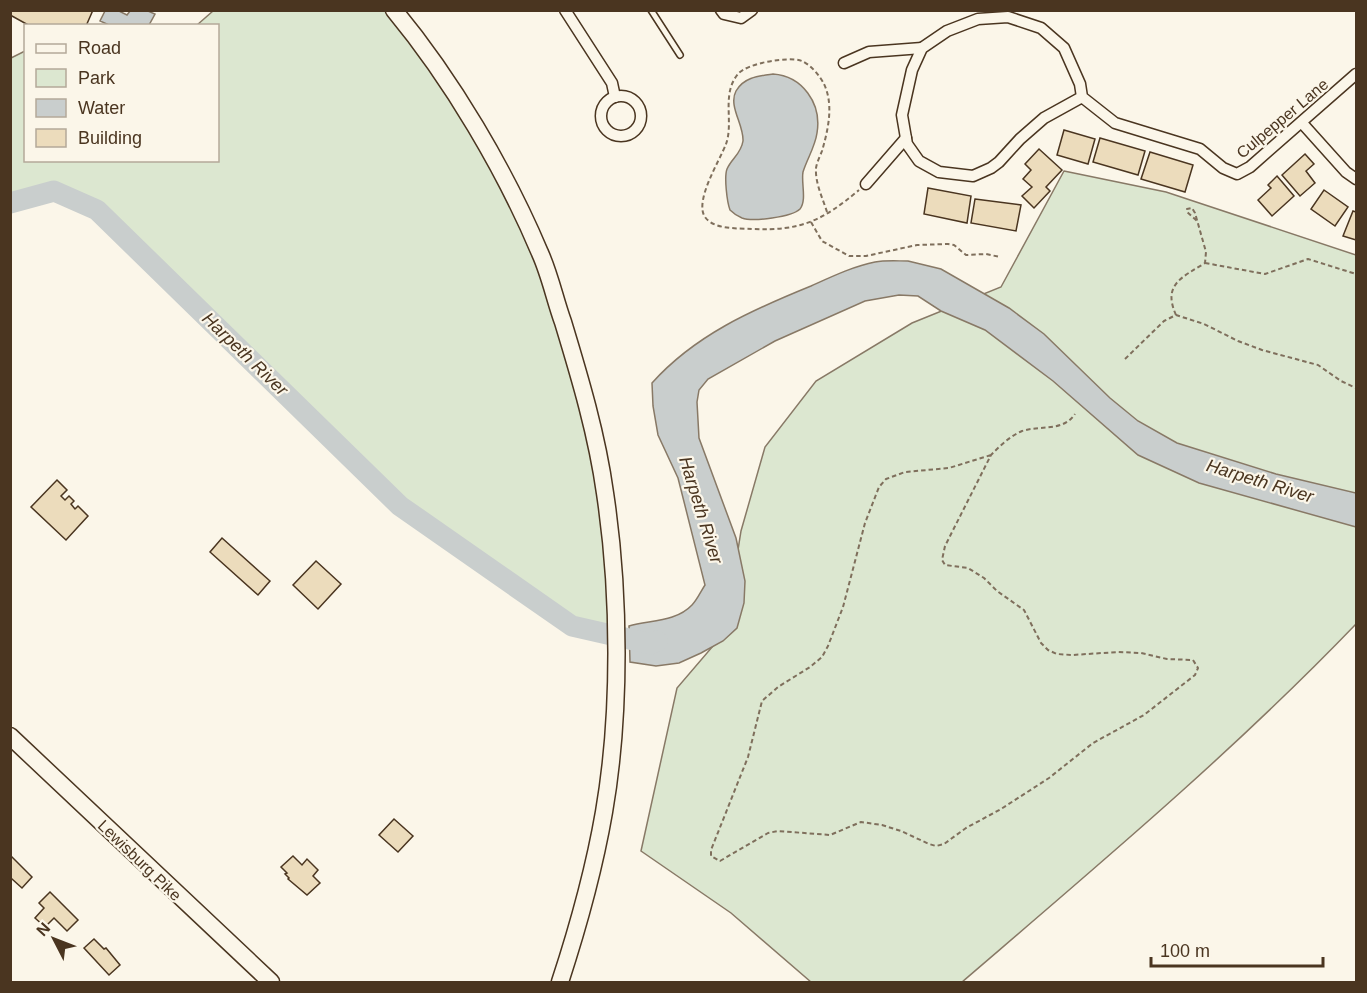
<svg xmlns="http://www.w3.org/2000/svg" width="1367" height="993" font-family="Helvetica,sans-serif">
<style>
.green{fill:#dce7d0;stroke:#887966;stroke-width:1.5}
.water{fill:#c9cecd;stroke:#887966;stroke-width:1.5}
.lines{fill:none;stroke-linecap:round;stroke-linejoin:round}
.river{stroke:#c9cecd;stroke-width:21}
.building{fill:#ecdcbc;stroke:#4a3520;stroke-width:1.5}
.lane-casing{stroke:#4a3520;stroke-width:8}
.street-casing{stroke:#4a3520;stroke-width:13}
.primary-casing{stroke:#4a3520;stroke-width:19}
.path{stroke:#7f6f5c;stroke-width:2;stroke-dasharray:4.5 3;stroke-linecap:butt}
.lane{stroke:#fbf6e9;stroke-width:5}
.street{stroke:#fbf6e9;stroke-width:10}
.primary{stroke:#fbf6e9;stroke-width:16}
.labels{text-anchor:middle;stroke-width:4.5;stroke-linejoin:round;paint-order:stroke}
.street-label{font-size:16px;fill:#4a3520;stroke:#fbf6e9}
.water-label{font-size:18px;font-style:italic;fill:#4a3520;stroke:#fbf6e9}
</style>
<rect width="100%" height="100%" fill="#fbf6e9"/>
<!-- green -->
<g class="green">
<polygon points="213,11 394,11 412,33 541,255 594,433 615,633 572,626 400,506 97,210 54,191 11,203 11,58 25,51 26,160 218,160 218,26 197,25"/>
<path d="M1064,171L1166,192L1356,255V624C1233,752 1096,867 962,982H811L731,913L641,851L677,688L725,632L741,531L765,447L816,381L912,323L1001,287Z"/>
</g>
<!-- water -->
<g class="water">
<polygon points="105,11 119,11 127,15 130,11 148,11 155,14 149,25 109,25 100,21"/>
<path d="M773,74C802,76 822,103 817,133C815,147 807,159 803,172C801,183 807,200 800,209C792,217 753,222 742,218C737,216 734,214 730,210C727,202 724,177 727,169C732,158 741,154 743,141C744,125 728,106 736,91C744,77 759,76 773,74Z"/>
<path d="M908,261L941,269L1009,308L1044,334L1110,398L1138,421L1177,443L1276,474L1356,493V527L1199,483L1138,455L1053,381L985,330L941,311L918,296L899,295L865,301L775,341L708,379L699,390L697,402L699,438L736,538L745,581L744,603L737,628L723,641L701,653L679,663L656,666L630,662L629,626C650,620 676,622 692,605C697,600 701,591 705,585L678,478L658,435L653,406L652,383C695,335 752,310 811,286C831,277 854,266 875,262C886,260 897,261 908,261Z"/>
</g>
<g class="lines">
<!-- river -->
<polyline class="river" points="10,203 54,191 97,210 400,506 572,626 651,644 657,641"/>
</g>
<!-- building -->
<g class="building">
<polygon points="10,10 93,10 86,26 30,26 12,16 10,18"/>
<polygon points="1064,130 1095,139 1088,164 1057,155"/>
<polygon points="1100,138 1145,151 1138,175 1093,162"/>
<polygon points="1039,149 1062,170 1046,187 1050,191 1034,208 1022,196 1032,187 1023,179 1031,170 1025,164"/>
<polygon points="1150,152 1193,165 1185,192 1141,179"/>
<polygon points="1305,154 1314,164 1306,171 1315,183 1300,196 1282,175"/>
<polygon points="1277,176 1294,196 1272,216 1258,200 1271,188 1268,185"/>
<polygon points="928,188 971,196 967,223 924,214"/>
<polygon points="1324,190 1348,207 1335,226 1311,209"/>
<polygon points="975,199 1021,205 1016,231 971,223"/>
<polygon points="1353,211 1356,212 1356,240 1343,236"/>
<polygon points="57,480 67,490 61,496 65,500 69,496 74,501 71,504 75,509 78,506 88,516 66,540 31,507"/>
<polygon points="222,538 270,581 258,595 210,552"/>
<polygon points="316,561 341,584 318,609 293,585"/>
<polygon points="394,819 413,836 398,852 379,835"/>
<polygon points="10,855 32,877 22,888 12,879 10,881"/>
<polygon points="293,856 302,865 307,859 318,870 313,876 320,883 307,895 288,879 289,878 285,874 287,873 281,867"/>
<polygon points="50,892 78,920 67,931 54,918 45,927 35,918 44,908 39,903"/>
<polygon points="94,939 104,949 106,948 120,965 109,975 84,948"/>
</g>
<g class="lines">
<defs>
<polyline id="lane" points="651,10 680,55"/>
<g id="street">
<polyline points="565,10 612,83 615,97"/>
<polyline points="721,10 724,14 741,18 752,10"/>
<polyline points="844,63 869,52 922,48"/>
<circle cx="621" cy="116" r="20"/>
<polyline points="1082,97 1044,118 1020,139 999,162 991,168 973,176 939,172 919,161 907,144 902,115 912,70 922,48 947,31 978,19 1008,17 1041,28 1064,48 1080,84 1082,97 1115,123 1200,149 1223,168 1237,174 1250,167 1356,74"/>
<polyline points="1302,123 1346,172 1356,179"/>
<polyline points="866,184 906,138"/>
</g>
<g id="primary">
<path d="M394,10C452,80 505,170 540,253C550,275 555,300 563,322C580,378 597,435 605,493C620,592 621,714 604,812C594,870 578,927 560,982"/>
<polyline points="10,736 271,982"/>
</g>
</defs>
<!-- lane casing -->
<use href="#lane" class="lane-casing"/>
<!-- street casing -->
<use href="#street" class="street-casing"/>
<!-- primary casing -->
<use href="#primary" class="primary-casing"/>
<!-- path -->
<g class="path">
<path d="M827,212C823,199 815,183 816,168C817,162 820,156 822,151C828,130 834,105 824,84C820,76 811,65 802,61C789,56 747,63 738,74C721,94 734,122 726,144C720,160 694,201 705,217C714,230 738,228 752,229C801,231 822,221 859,190"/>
<polyline points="811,222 822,241 849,256 866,256 917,245 948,244 954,245 966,255 986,254 1000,257"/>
<polyline points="1205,263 1265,274 1308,259 1356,274"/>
<path d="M1176,315C1162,284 1183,277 1205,263L1206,252L1195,213L1192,208L1187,209V212L1197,221"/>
<polyline points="1125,359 1164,321 1176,315 1204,324 1238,341 1262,350 1318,365 1341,381 1356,388"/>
<path d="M991,455L949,468L905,472L886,479L879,487L865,523L843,607L828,646L822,657L810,667L778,687L762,701L748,757L711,850V856L720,861L768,833L778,831L830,835L861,822L882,825L901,831L929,844L936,846L944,844L966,828L1001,809L1049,778L1093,743L1144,715L1195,675L1198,668L1193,660L1167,659L1141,653L1118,652L1072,655L1057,654L1048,650L1041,643L1024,610L997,591L984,578L968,568L945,565L942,560L945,546L991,455C1000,446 1010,436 1022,431C1041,425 1063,432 1075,414"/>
</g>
<!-- lane -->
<use href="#lane" class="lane"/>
<!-- street -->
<use href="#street" class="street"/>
<!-- primary -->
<use href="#primary" class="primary"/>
</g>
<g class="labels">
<!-- street labels -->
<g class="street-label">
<text transform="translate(1282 118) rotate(-40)" y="6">Culpepper Lane</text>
<text transform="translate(140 860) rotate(44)" y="6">Lewisburg Pike</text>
</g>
<!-- water labels -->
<g class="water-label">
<text transform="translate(245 354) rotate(44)" y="6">Harpeth River</text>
<text transform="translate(1260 481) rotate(17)" y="6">Harpeth River</text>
<text transform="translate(701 510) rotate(73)" y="6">Harpeth River</text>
</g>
</g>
<!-- border -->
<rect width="1367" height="993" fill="none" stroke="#4a3520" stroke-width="24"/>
<!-- legend -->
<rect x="24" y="24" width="195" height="138" fill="#fbf6e9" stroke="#b4a999" stroke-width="1.5"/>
<rect x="36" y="44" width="30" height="9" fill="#fbf6e9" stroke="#b4a999" stroke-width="1.5"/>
<text x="78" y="54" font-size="18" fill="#4a3520">Road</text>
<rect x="36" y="69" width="30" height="18" fill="#dce7d0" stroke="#b4a999" stroke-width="1.5"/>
<text x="78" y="84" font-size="18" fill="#4a3520">Park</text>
<rect x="36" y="99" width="30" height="18" fill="#c9cecd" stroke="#b4a999" stroke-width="1.5"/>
<text x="78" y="114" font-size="18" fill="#4a3520">Water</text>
<rect x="36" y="129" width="30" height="18" fill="#ecdcbc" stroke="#b4a999" stroke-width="1.5"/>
<text x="78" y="144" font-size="18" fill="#4a3520">Building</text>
<!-- north arrow -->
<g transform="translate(54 939) rotate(312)" stroke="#fbf6e9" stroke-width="4.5" paint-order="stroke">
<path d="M0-4.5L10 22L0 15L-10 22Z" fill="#4a3520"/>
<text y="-9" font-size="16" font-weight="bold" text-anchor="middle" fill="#4a3520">N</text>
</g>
<!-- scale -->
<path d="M1151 957v9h172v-9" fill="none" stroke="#4a3520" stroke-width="3"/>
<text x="1160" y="957" font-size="18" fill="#4a3520" stroke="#fbf6e9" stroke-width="4.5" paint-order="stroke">100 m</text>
</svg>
